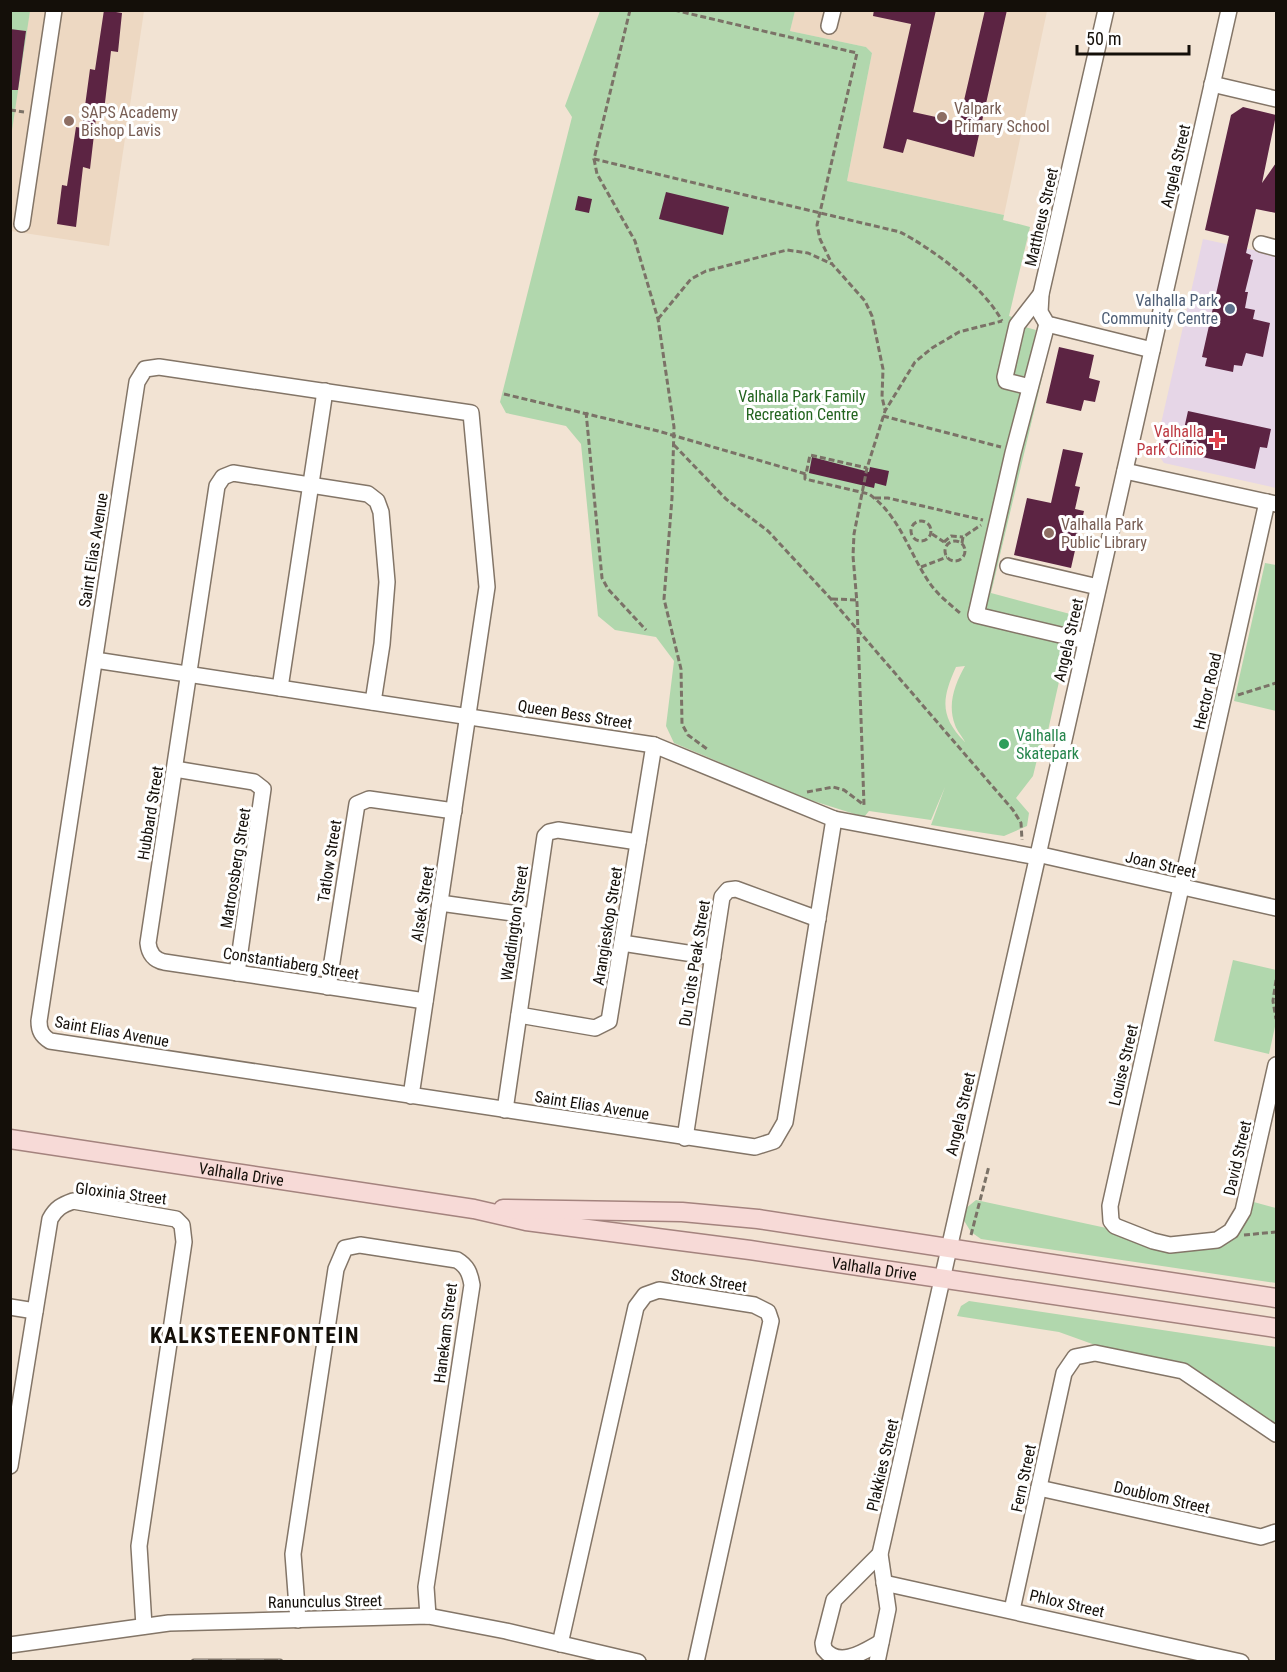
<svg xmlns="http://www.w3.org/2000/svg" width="1287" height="1672" font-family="'Roboto Condensed',sans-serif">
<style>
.commercial{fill:#e6d6e7}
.built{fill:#edd8c2}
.green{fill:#b1d7ad;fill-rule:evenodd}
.building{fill:#5c2443}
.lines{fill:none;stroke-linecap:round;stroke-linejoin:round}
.minor-casing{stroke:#837567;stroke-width:18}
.major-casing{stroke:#a4837e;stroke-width:21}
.path{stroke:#7b7267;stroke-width:3;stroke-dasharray:6 3;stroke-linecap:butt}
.minor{stroke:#fff;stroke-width:15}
.major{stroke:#f7dad7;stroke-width:18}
.rail-casing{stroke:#7f756a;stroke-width:7}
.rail{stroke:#fff;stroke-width:4.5;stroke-dasharray:14;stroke-linecap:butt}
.education-dot{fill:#8d6e63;stroke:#fff;stroke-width:2}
.service-dot{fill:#5c6f8a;stroke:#fff;stroke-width:2}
.health-dot{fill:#e0444e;stroke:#fff;stroke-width:2}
.leisure-dot{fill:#2e9e5b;stroke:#fff;stroke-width:2}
.labels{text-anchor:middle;stroke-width:6;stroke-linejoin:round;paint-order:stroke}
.education-label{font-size:16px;fill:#785e54;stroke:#fff;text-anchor:start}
.street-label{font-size:16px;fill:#140f09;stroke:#fff}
.service-label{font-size:16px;fill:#4e5e75;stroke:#fff;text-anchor:end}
.park-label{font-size:16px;fill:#23641f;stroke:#fff}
.health-label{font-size:16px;fill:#be3a42;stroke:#fff;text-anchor:end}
.leisure-label{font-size:16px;fill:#27864d;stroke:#fff;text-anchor:start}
.district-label{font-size:22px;font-weight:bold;letter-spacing:1.5px;fill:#140f09;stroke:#fff}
</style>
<rect width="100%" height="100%" fill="#f2e3d3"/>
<!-- commercial -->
<polygon class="commercial" points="1203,239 1276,255 1276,488 1164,463 1155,450"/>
<!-- built -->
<g class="built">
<polygon points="10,11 144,11 109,246 11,231"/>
<polygon points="795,11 1047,11 1004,215 847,181 872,53 866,47 790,31"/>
</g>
<!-- green -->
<g class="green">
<polygon points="11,11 30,11 11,137"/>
<path d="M600,11H795L790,31L866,47L872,53L847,181L1004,215L1003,220L1030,227L1009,316L1015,318L1014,324L1036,330L1035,336L1051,340L991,593L1074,615L1047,735H1043L1033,776L1016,798L1029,813L1027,826L1004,836L931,825L945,787L931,820L869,811L864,817L807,799L674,743L666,726L674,661L656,637L615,630L598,616L581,444L566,426L506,413L500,402L572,117L565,106ZM965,666C955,684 947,704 955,725C957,731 962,736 965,742C939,716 942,698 956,667Z"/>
<polygon points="1265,563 1276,565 1276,711 1234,701"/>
<polygon points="1233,960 1276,970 1276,1022 1269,1054 1214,1041"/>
<path d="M976,1200L1111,1229C1139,1251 1179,1249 1212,1245L1250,1201L1276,1208V1283L981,1239L971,1232L963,1219L965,1209Z"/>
<polygon points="969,1301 1276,1347 1276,1425 1191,1366 1177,1361 1109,1350 1059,1332 957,1316 961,1306"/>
</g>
<!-- building -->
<g class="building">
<polygon points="104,10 122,13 118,52 111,51 104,111 97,109 90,169 83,167 76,227 57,224 62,185 67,186 76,127 82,128 90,69 95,70"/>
<polygon points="874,10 936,10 913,112 959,122 985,10 1007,10 974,157 907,139 903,153 883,148 911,24 873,16"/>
<polygon points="10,29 26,31 18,90 10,90"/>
<polygon points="1243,107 1276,115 1262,183 1276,163 1276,213 1256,209 1246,253 1251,255 1250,259 1253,260 1245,292 1248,292 1245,308 1255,310 1253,319 1270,323 1263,357 1246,353 1242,366 1234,365 1233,372 1205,366 1207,358 1202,357 1229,236 1205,230 1231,115"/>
<polygon points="666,192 729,207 723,235 659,219"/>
<polygon points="578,196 592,199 589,213 575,210"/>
<polygon points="1059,347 1094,355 1089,378 1100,381 1095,402 1084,400 1081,411 1046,403"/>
<polygon points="1188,411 1271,429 1267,448 1260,447 1255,469 1163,448 1166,433 1173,434 1174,427 1184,429"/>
<polygon points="1063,449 1083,453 1075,486 1080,487 1075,509 1084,511 1071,568 1014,555 1027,498 1051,503"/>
<polygon points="812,457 869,472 870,467 889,471 886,486 875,483 874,488 809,473"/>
</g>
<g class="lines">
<defs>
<g id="minor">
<polyline points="1106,10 1041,294 1040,312 1047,324 1152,350"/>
<polyline points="829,26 833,10"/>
<polyline points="1212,84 1276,99"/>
<polyline points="22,224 54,10"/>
<polyline points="1261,244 1276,248"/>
<polyline points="1047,324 1013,453 976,615 1086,641"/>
<polyline points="1030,387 1006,381 1005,377 1017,325 1041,294"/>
<polyline points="1125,471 1276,504"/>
<polyline points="1267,502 1110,1206 1111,1221 1115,1226 1153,1241 1170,1245 1217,1240 1231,1231 1243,1211 1276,1065"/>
<polyline points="1008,566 1098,587"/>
<polyline points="95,660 654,745 834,819 1037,857"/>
<polyline points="280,688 325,391"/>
<path d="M373,702L382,644L387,582L381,512L377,501L368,494L233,473L223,477L217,486L148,943C149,953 154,960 164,962L425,1001"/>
<polyline points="175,769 254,782 263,789 237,973"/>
<polyline points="1037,854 1276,908"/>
<polyline points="440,903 533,916"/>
<polyline points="622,943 713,957"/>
<polyline points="328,987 357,804 369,799 454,811"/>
<polyline points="519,1015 595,1028 609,1021 654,745"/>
<path d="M411,1096L487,587L471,413L159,367L145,369L137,382L39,1021C39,1031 42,1036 50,1041L755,1147L774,1141L785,1122L834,819"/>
<polyline points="505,1110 545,836 549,832 558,830 638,842"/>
<polyline points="685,1138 722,897 728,890 736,889 818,919"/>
<polyline points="10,1307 35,1311"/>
<path d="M10,1466L50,1219C56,1208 62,1205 73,1201L176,1219L182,1225L184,1242L139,1546L144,1626"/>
<polyline points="1039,1488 1261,1537 1276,1532"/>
<path d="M880,1554L834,1600L823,1643L824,1649C839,1669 865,1651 881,1642"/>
<polyline points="884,1583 1241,1662"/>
<polyline points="1012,1610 1064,1373 1075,1357 1095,1353 1183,1371 1276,1434"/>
<path d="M298,1620L293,1554L336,1269L345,1248L360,1245L457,1260C467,1266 470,1273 472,1285L426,1587L428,1616"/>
<polyline points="560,1644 636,1307 645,1295 659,1290 754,1305 768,1312 771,1321 696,1662"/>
<polyline points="10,1645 169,1623 428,1616 506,1631 638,1662"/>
<polyline points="877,1662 888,1609 880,1554 1229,10"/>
</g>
<g id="major">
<path id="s1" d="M10,1139L474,1209L526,1221L750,1250L1276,1328"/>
<polyline points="503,1209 682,1212 758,1219 1276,1298"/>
</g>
</defs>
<!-- minor casing -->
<use href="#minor" class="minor-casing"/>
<!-- major casing -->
<use href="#major" class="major-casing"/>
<!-- path -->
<g class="path">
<path d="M630,10L594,159L900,232C933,249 985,288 1002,321"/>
<polyline points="674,10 857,53 817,225 820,239 832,264"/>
<polyline points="10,110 24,112"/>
<polyline points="594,159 597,174 635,241 658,319 674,427 672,498 664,599 681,669 682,724 688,735 707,749"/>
<polyline points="658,319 691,279 706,271 787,250 808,253 832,264 865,301 872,316 883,369 882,397 885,410"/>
<polyline points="504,394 658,431 806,474 810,455 867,468"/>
<polyline points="586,412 602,578 608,589 646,630"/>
<polyline points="883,416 1001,447"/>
<polyline points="674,445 726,499 768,531 831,599 1013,810 1021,823 1022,840"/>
<path d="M805,474V479L869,494C901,517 909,554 931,585C939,596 951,605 961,614"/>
<polyline points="875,498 888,498 983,520"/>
<circle cx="921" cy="531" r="10"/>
<polyline points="932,534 944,542"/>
<circle cx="955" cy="551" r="10"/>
<polyline points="944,542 951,536 963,537"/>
<polyline points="962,543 963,537 981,525"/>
<polyline points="921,567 947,557"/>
<polyline points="832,599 857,600"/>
<polyline points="1238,695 1276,683"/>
<polyline points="807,792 833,787 844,790 864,805 857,603 853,556 854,534 867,468 885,411 915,362 932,348 959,332 1002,321"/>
<polyline points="1276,980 1273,1001 1276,1019"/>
<polyline points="971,1235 989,1166"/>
<polyline points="1244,1235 1276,1232"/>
</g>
<!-- minor -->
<use href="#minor" class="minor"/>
<!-- major -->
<use href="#major" class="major"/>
<defs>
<polyline id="rail" points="194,1662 280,1662"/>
</defs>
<!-- rail casing -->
<use href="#rail" class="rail-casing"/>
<!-- rail -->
<use href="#rail" class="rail"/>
</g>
<!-- markers -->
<g class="education-dot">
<circle cx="942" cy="117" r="6"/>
<circle cx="69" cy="121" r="6"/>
<circle cx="1049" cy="533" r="6"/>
</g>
<circle class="service-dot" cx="1230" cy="309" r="6"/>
<path class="health-dot" d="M1214 431h6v6h6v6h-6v6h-6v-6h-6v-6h6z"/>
<circle class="leisure-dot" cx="1004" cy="744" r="6"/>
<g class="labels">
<!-- education labels -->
<g class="education-label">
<text x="954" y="114">Valpark<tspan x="954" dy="18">Primary School</tspan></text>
<text x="81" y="118">SAPS Academy<tspan x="81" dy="18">Bishop Lavis</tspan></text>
<text x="1061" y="530">Valhalla Park<tspan x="1061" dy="18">Public Library</tspan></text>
</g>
<!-- street labels -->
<g class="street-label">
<text transform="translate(1175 166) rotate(-77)" y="6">Angela Street</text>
<text transform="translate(1041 217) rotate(-77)" y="6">Mattheus Street</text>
<text transform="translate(93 550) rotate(-81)" y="6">Saint Elias Avenue</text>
<text transform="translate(1068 640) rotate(-77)" y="6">Angela Street</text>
<text transform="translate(1207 691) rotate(-77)" y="6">Hector Road</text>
<text transform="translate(575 714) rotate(9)" y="6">Queen Bess Street</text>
<text transform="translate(150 813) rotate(-81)" y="6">Hubbard Street</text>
<text transform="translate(329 861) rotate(-81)" y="6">Tatlow Street</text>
<text transform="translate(1161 864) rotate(13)" y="6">Joan Street</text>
<text transform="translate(235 868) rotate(-81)" y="6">Matroosberg Street</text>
<text transform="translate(422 904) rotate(-81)" y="6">Alsek Street</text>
<text transform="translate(514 923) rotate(-82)" y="6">Waddington Street</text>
<text transform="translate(607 926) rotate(-81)" y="6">Arangieskop Street</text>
<text transform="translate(291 963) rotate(9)" y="6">Constantiaberg Street</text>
<text transform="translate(694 963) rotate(-81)" y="6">Du Toits Peak Street</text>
<text transform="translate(112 1031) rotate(10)" y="6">Saint Elias Avenue</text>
<text transform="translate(1123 1065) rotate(-77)" y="6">Louise Street</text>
<text transform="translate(592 1105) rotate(9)" y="6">Saint Elias Avenue</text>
<text transform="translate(960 1114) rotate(-77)" y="6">Angela Street</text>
<text transform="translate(1237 1158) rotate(-77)" y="6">David Street</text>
<text dy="6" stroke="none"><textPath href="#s1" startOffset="234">Valhalla Drive</textPath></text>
<text transform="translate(121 1193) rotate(7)" y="6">Gloxinia Street</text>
<text dy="6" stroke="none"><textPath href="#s1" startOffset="874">Valhalla Drive</textPath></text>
<text transform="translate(709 1280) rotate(9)" y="6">Stock Street</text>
<text transform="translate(445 1333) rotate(-83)" y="6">Hanekam Street</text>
<text transform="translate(882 1465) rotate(-77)" y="6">Plakkies Street</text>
<text transform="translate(1023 1478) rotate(-78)" y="6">Fern Street</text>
<text transform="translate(1162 1497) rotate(13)" y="6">Doublom Street</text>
<text transform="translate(325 1601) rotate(-1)" y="6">Ranunculus Street</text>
<text transform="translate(1067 1603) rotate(13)" y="6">Phlox Street</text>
</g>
<!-- service labels -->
<g class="service-label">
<text x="1218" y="306">Valhalla Park<tspan x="1218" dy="18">Community Centre</tspan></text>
</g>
<!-- park labels -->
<g class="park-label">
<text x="802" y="402">Valhalla Park Family<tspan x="802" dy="18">Recreation Centre</tspan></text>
</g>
<!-- health labels -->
<g class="health-label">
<text x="1204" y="437">Valhalla<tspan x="1204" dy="18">Park Clinic</tspan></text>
</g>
<!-- leisure labels -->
<g class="leisure-label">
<text x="1016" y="741">Valhalla<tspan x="1016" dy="18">Skatepark</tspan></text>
</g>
<!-- district labels -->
<g class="district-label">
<text x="255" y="1343">KALKSTEENFONTEIN</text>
</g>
</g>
<!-- border -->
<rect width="1287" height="1672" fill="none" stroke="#140f09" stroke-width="24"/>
<!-- scale -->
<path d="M1077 45v9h112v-9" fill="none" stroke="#140f09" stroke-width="3"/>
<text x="1086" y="45" font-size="18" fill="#140f09" stroke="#ffffff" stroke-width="4.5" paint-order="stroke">50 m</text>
</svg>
